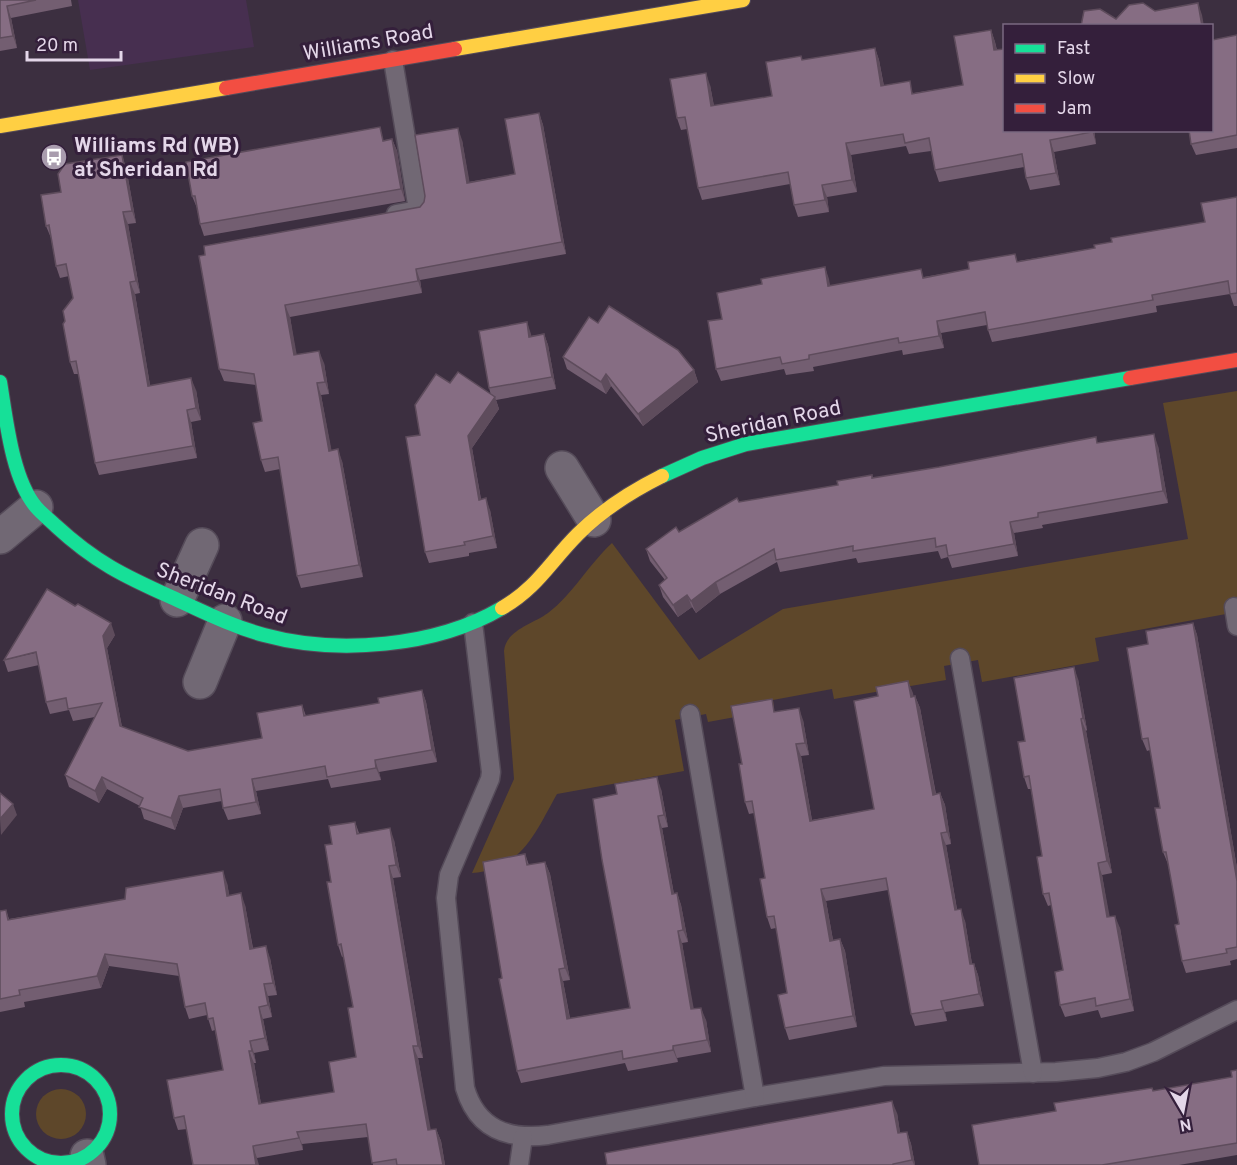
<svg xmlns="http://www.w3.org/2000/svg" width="1237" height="1165" font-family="Overpass,sans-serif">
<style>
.built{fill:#472f50}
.green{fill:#5e472a}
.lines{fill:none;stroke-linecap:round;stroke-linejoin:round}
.lane-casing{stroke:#554b59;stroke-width:21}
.street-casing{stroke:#554b59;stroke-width:36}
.fast-casing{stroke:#554b59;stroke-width:16}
.slow-casing{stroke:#554b59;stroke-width:16}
.jam-casing{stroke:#554b59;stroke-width:16}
.lane{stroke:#716874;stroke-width:18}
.street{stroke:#716874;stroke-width:33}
.fast{stroke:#16e098;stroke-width:14}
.slow{stroke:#ffcf43;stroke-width:14}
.jam{stroke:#f24e42;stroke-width:14}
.wall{fill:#735e71}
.shaded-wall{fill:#5e4c5c}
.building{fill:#866d83;stroke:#5e4c5c;stroke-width:1.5}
.labels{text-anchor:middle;stroke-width:6;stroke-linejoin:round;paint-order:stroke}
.street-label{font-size:21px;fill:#e4d7e9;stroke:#341f3b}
.poi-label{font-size:21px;font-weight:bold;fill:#e4d7e9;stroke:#341f3b;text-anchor:start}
</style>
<rect width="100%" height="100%" fill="#3c2f40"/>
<!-- built -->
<polygon class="built" points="78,0 246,0 254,47 90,70"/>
<!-- green -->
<g class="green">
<path d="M1237,391V612L1095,638L1099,661L982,682L978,660L944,666L946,680L834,699L832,689L773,700L774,710L708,722L706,714L675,720L684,771L557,794C535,833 522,869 472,873L514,779L504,651C506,630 533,624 548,613C573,594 589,564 612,543L699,660L783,609L1188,539L1163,403Z"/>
<circle cx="61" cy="1114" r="25"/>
</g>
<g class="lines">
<defs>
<g id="lane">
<polyline points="393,60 418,210 396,214"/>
<polyline points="1234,607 1237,626"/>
<path d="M473,623L491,772L490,779L449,875L446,898L465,1088C477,1129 508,1140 548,1135L755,1097L884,1076L1056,1072L1098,1068L1126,1062L1153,1052L1237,1010"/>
<polyline points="960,658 1033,1073"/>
<polyline points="690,714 755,1097"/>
<polyline points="519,1165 523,1137"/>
</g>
<g id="street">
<polyline points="562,468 594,520"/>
<polyline points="0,537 36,507"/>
<polyline points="177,600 202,545"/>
<polyline points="200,682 225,621"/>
<polyline points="87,1156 89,1165"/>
</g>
<g id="fast">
<path d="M0,382C6,418 12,479 36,507C42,514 50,520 56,526C95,562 124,576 171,597C202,611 231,626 264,635C337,655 436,647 502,608"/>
<polyline points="662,476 702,458 746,444 1130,378"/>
<circle cx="61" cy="1114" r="49"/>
</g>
<g id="slow">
<polyline points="455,49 743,0"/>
<polyline points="0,126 226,88"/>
<path d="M502,608C537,588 550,562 578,534C602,510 632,491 662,476"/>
</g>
<g id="jam">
<polyline points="226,88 455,49"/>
<polyline points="1130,378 1237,360"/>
</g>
</defs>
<!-- lane casing -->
<use href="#lane" class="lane-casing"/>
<!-- street casing -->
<use href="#street" class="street-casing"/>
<!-- fast casing -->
<use href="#fast" class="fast-casing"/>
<!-- slow casing -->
<use href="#slow" class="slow-casing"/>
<!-- jam casing -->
<use href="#jam" class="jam-casing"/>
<!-- lane -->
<use href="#lane" class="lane"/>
<!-- street -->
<use href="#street" class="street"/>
<!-- fast -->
<use href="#fast" class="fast"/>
<!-- slow -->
<use href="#slow" class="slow"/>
<!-- jam -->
<use href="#jam" class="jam"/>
</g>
<!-- wall -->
<g class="wall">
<polygon points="0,0 71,0 72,6 11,18 17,48 0,51"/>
<polygon points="991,30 995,42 997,50 1094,130 1096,144 1054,152 1060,185 1030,190 1026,178 1024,167 939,182 935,170 931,151 909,154 906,146 851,155 857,192 827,197 829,212 798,217 794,205 790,184 702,200 698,188 687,129 681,130 677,118 710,85 714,106 772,96 802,60 875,48 879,60 884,86 914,93 963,85"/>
<polygon points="1237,35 1237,148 1196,155 1191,144"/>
<polygon points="539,113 543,125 566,254 420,280 422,293 290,317 296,355 324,363 329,394 321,395 331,450 342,461 363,577 301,588 297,576 280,469 265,472 261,460 262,421 256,385 224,381 219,369 199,256 420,207 462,140 469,182 515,174"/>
<polygon points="392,139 397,151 405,201 204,236 200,224 197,208 192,196 385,140"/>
<polygon points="126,167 136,223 128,224 140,293 135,294 150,385 196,390 201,420 191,422 197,458 99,475 95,463 79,374 74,374 70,362 65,321 73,298 69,276 60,278 56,266 51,238 46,226 61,192"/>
<polygon points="1237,197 1237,306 1234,306 1230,294 1156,306 1157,312 992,342 988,330 987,325 941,333 944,348 903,355 902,350 813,367 814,371 786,375 784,369 721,381 716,369 722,319 762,284 825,267 830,286 924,277 1095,248 1112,242 1205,222"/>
<polygon points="598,323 694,370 698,382 643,426 611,386 606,394 567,369 563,357"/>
<polygon points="531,334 531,336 544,334 548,345 556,389 496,400 499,409 472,448 481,499 490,510 497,548 469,553 469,556 429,563 425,552 420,435 450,383 491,395 489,388"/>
<polygon points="1098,443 1158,446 1168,503 1042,525 1043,528 1014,533 1018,556 952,568 948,557 941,559 938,551 858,563 856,558 780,572 777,562 720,594 696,613 692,607 678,617 663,597 659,585 665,580 650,561 646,549 679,532 739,502 838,485 872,475 873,478"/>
<polygon points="1193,623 1197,635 1237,868 1237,959 1230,961 1231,965 1186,973 1182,961 1179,924 1168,864 1163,852 1160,808 1150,750 1147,751 1142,739 1148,644"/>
<polygon points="115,635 107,648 122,727 188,751 262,738 302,705 306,716 379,703 422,690 426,702 437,762 379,772 381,780 331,788 328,779 256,791 261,814 228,820 223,808 222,801 183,808 175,830 144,819 140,806 107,789 99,803 69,787 65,775 95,717 73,721 69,710 50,714 46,702 39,665 8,672 4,660"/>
<polygon points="1078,679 1087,730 1086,731 1112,873 1102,875 1109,917 1120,928 1134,1011 1101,1018 1098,1010 1065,1017 1060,1005 1063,970 1051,905 1048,906 1043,894 1042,856 1031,789 1028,789 1024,777"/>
<polygon points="908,681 913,696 915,696 920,708 936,794 940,793 945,805 951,844 946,845 957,909 965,921 972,964 974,964 978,975 984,1006 945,1012 947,1021 915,1026 911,1014 888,890 826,901 833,940 840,939 845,951 857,1027 789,1040 785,1028 787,993 776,928 771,929 767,917 765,878 754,813 749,814 745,802 742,764 776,712 803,720 809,755 801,756 812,820 874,809 878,696"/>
<polygon points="661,789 668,827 662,828 674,894 677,893 681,905 688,942 682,943 693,1009 706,1020 711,1052 677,1058 678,1062 628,1071 625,1063 521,1083 517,1071 502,978 525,854 529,865 545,862 550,874 570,980 563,981 570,1018 630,1008"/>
<polygon points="355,822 359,833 394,840 401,877 393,878 423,1058 418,1058 430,1130 436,1129 441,1141 445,1165 373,1165 368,1137 302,1144 303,1150 257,1158 187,1129 178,1130 174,1118 223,1070 215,1030 212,1031 207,1015 189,1019 185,1007 179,976 109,966 101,988 24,1002 25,1007 0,1012 0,911 6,910 9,919 227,883 229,895 245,905 253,948 270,958 277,995 268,996 272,1017 263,1019 269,1050 254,1053 256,1063 254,1063 261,1104 334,1092 356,1057 353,1007 344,956 342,957 338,945 331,882 332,844"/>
<polygon points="1237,1070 1237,1155 1179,1165 979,1165 1056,1111 1152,1088 1153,1091 1232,1077"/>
<polygon points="897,1113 900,1133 907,1132 911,1144 915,1165 607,1165"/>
</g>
<!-- shaded-wall -->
<g class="shaded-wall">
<polygon points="1198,3 1202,15 1204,26 1202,26"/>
<polygon points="7,6 11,18 17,48 13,36"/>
<polygon points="991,30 995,42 999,62 994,50"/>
<polygon points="875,48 879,60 886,98 881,86"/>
<polygon points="706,73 710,85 716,118 711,106"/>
<polygon points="539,113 543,125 566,254 562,242"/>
<polygon points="458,128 462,140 472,195 467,183"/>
<polygon points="1092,130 1094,130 1096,144"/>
<polygon points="392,139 397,151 405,201 401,189"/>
<polygon points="1050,140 1054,152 1060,185 1056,173"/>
<polygon points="846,143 851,155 857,192 852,180"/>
<polygon points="122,155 126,167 136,223 132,211"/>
<polygon points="822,185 827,197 829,212 825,200"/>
<polygon points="123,212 128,224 140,293 136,281"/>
<polygon points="825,267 829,279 832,298 828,286"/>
<polygon points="416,269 420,280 422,293 418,281"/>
<polygon points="130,282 135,294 152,398 148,386"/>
<polygon points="285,305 290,317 299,367 294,355"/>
<polygon points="937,321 941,333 944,348 939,336"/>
<polygon points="527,322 531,334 534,348 529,337"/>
<polygon points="544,334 548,345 556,389 552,377"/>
<polygon points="319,351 324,363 329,394 325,382"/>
<polygon points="694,370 698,382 643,426 638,414"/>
<polygon points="606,374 611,386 606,394 601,382"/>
<polygon points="191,378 196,390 201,420 196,408"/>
<polygon points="317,383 321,395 334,463 329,451"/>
<polygon points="495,397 499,409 472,448 483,512 479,500 468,436"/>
<polygon points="187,410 191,422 197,458 193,446"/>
<polygon points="1154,434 1158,446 1168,503 1163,491"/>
<polygon points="338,449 342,461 363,577 359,565"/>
<polygon points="486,498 490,510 497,548 493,536"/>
<polygon points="1010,522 1014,533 1018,556 1014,544"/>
<polygon points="716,582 720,594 696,613 691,601"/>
<polygon points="687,595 692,607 678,617 673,605"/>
<polygon points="111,623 115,635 107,648 124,738 120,726 103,636"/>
<polygon points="1193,623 1197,635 1237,868 1237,881"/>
<polygon points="1074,667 1078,679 1087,730 1083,718"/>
<polygon points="908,681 913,693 916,709 911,697"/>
<polygon points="422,690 426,702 437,762 432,750"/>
<polygon points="915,696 920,708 938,807 933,795"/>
<polygon points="799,708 803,720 809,755 805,743"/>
<polygon points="1081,719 1086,731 1112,873 1107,861"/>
<polygon points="796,744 801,756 814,833 810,821"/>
<polygon points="375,760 379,772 381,780 376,768"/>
<polygon points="102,777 107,789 99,803 95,791"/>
<polygon points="657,777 661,789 668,827 664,815"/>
<polygon points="252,779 256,791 261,814 256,802"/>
<polygon points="940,793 945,805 951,844 947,832"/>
<polygon points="179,796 183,808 175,830 171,818"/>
<polygon points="13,804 17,815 1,835 0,819"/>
<polygon points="658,816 662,828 676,906 672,894"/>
<polygon points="390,828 394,840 401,877 396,865"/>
<polygon points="941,833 946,845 959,922 955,910"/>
<polygon points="545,862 550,874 570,980 565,968"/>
<polygon points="1098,863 1102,875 1112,929 1107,917"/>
<polygon points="389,866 393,878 423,1058 418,1046"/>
<polygon points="223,871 227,883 232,908 227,896"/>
<polygon points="821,889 826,901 835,952 830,941"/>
<polygon points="241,893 245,905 255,961 250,949"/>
<polygon points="677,893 681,905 688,942 683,930"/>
<polygon points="961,909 965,921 974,976 970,964"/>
<polygon points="1115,916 1120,928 1134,1011 1130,999"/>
<polygon points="678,931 682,943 696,1021 691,1009"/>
<polygon points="840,939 845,951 857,1027 853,1016"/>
<polygon points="266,946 270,958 277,995 273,983"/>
<polygon points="105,954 109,966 101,988 97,976"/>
<polygon points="974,964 978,975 984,1006 979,994"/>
<polygon points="559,969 563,981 572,1031 567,1019"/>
<polygon points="264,984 268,996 272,1017 268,1005"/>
<polygon points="941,1001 945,1012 947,1021 943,1009"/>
<polygon points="259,1007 263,1019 269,1050 265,1038"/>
<polygon points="701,1008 706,1020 711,1052 707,1040"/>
<polygon points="250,1041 254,1053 256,1063 252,1051"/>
<polygon points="413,1046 418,1058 433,1142 428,1130"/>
<polygon points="673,1046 677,1058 678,1062 673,1050"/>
<polygon points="249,1051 254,1063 263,1116 259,1104"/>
<polygon points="892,1101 897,1113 902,1145 898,1133"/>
<polygon points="436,1129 441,1141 445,1165 443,1165"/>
<polygon points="297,1132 302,1144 303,1150"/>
<polygon points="907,1132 911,1144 915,1165 914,1165 912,1160"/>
<polygon points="253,1146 257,1158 259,1165 256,1165"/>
</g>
<!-- building -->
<g class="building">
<polygon points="0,0 36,0 7,6 13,36 0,38"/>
<polygon points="1143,3 1155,11 1198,3 1202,26 1081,26 1084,11 1100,9 1116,19 1129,5"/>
<polygon points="991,30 994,50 1005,49 1005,130 1092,130 1092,132 1050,140 1056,173 1026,178 1022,154 935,170 929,138 905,143 903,134 846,143 852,180 822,185 825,200 794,205 788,172 698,188 685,117 677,118 670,79 706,73 711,106 772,96 766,62 801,56 802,60 875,48 881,86 910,81 912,94 963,85 954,36"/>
<polygon points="1237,35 1237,135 1191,144 1189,130 1212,130 1212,40"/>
<polygon points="539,113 562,242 416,269 418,281 285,305 294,355 319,351 325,382 317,383 329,451 338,449 359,565 297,576 278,457 261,460 253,423 262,421 254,374 219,369 199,256 205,255 204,246 420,207 424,202 425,196 415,135 458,128 467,183 515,174 505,119"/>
<polygon points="380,127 383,141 392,139 401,189 200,224 195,196 192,196 186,162"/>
<polygon points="122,155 132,211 123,212 136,281 130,282 148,386 191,378 196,408 187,410 193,446 95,463 76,361 70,362 63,324 65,321 63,311 73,298 66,264 56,266 49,225 46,226 41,195 61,192 58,174 65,164"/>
<polygon points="1237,197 1237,293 1230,294 1228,281 1152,295 1153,300 988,330 985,312 937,321 939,336 899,343 898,338 809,355 809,359 782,364 780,357 716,369 708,321 722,319 717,293 762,284 761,279 825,267 828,286 921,269 923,278 969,269 968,262 1015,254 1017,262 1095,248 1094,245 1112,242 1111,238 1205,222 1201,203"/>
<polygon points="609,306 678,350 694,370 638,414 606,374 601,382 563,357 589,317 598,323"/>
<polygon points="527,322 529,337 544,334 552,377 489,388 479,331"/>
<polygon points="458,372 495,397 468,436 479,500 486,498 493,536 464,542 465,545 425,552 406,437 420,435 415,405 436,374 450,383"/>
<polygon points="1154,434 1163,491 1038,513 1038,517 1010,522 1014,544 948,556 946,545 936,547 935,538 853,551 853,546 776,560 774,549 716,582 691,601 687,595 673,605 659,585 667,578 646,549 676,527 679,532 737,498 739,502 838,485 837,481 872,475 872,478 939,467 1096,437 1097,443"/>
<polygon points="47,589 75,606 78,604 111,623 103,636 120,726 188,751 262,738 257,713 302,705 304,716 379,703 378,698 422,690 432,750 375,760 376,768 327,777 325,766 252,779 256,802 223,808 220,789 179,796 171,818 139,807 143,798 102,777 95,791 65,775 102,703 68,709 66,698 46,702 36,652 4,660"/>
<polygon points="1193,623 1237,881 1237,947 1226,949 1227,953 1182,961 1175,925 1179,924 1166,852 1163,852 1155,808 1160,808 1148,738 1142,739 1127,648 1148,644 1146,631"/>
<polygon points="1074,667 1083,718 1081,719 1107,861 1098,863 1107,917 1115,916 1130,999 1096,1006 1095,998 1060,1005 1055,972 1063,970 1049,893 1043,894 1037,857 1042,856 1029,776 1024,777 1018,742 1025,741 1014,678"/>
<polygon points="908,681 911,697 915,696 933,795 940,793 947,832 941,833 955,910 961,909 970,964 974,964 979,994 941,1001 943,1009 911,1014 886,878 821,889 830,941 840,939 853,1016 785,1028 778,995 787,993 774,916 767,917 760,879 765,878 752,801 745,802 739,764 742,764 731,706 772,699 774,712 799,708 805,743 796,744 810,821 874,809 854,701 878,696 876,687"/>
<polygon points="657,777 664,815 658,816 672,894 677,893 683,930 678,931 691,1009 701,1008 707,1040 673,1046 673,1050 623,1059 622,1051 517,1071 499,979 502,978 483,862 525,854 527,865 545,862 565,968 559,969 567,1019 630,1008 602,860 593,799 617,794 615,784"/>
<polygon points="0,793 13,804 0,819"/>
<polygon points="355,822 357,834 390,828 396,865 389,866 418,1046 413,1046 428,1130 436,1129 443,1165 397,1165 396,1159 372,1163 366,1124 297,1132 299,1138 253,1146 256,1165 193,1165 184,1116 174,1118 167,1080 223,1070 213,1018 208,1019 205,1003 185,1007 177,964 105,954 97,976 19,990 20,995 0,999 0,911 6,910 8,920 125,899 126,888 223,871 227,896 241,893 250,949 266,946 273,983 264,984 268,1005 259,1007 265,1038 250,1041 252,1051 249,1051 259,1104 334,1092 329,1062 356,1057 348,1008 353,1007 341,944 338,945 327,882 331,882 325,845 332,844 329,826"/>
<polygon points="1237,1070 1237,1143 1102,1165 979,1165 972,1125 1056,1111 1054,1103 1152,1088 1153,1091 1232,1077 1231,1071"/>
<polygon points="892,1101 898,1133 907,1132 912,1160 893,1164 893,1165 607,1165 605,1153"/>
</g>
<!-- icons -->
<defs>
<symbol id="bus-disc" viewBox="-11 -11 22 22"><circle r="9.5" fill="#a99cae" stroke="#341f3b"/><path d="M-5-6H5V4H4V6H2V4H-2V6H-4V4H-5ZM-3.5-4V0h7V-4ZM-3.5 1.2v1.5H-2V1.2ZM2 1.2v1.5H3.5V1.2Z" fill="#fff"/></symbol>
</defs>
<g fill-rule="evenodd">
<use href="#bus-disc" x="39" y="142" width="30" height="30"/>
</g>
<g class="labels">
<!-- street labels -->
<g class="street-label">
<text transform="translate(368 42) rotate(-10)" y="7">Williams Road</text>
<text transform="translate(773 421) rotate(-12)" y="7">Sheridan Road</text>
<text transform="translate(222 593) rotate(21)" y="7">Sheridan Road</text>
</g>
<!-- poi labels -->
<g class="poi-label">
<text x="74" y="152">Williams Rd (WB)<tspan x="74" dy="24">at Sheridan Rd</tspan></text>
</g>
</g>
<!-- legend -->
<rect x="1003" y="24" width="210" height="108" fill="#341f3b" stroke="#7a6981" stroke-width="1.5"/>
<rect x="1015" y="44" width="30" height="9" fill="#16e098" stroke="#7a6981" stroke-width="1.5"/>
<text x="1057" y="54" font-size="18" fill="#e4d7e9">Fast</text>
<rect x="1015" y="74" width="30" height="9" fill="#ffcf43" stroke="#7a6981" stroke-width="1.5"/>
<text x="1057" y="84" font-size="18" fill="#e4d7e9">Slow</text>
<rect x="1015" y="104" width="30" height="9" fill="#f24e42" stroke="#7a6981" stroke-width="1.5"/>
<text x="1057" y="114" font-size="18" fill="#e4d7e9">Jam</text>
<!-- north arrow -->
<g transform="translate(1183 1111) rotate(170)" stroke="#341f3b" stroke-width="4.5" paint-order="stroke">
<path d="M0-4.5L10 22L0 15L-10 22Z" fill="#e4d7e9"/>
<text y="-9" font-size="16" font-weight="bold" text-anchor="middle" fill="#e4d7e9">N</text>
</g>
<!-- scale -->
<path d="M27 51v9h94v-9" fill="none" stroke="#e4d7e9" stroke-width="3"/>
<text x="36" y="51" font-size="18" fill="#e4d7e9" stroke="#341f3b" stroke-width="4.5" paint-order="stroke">20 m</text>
</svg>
